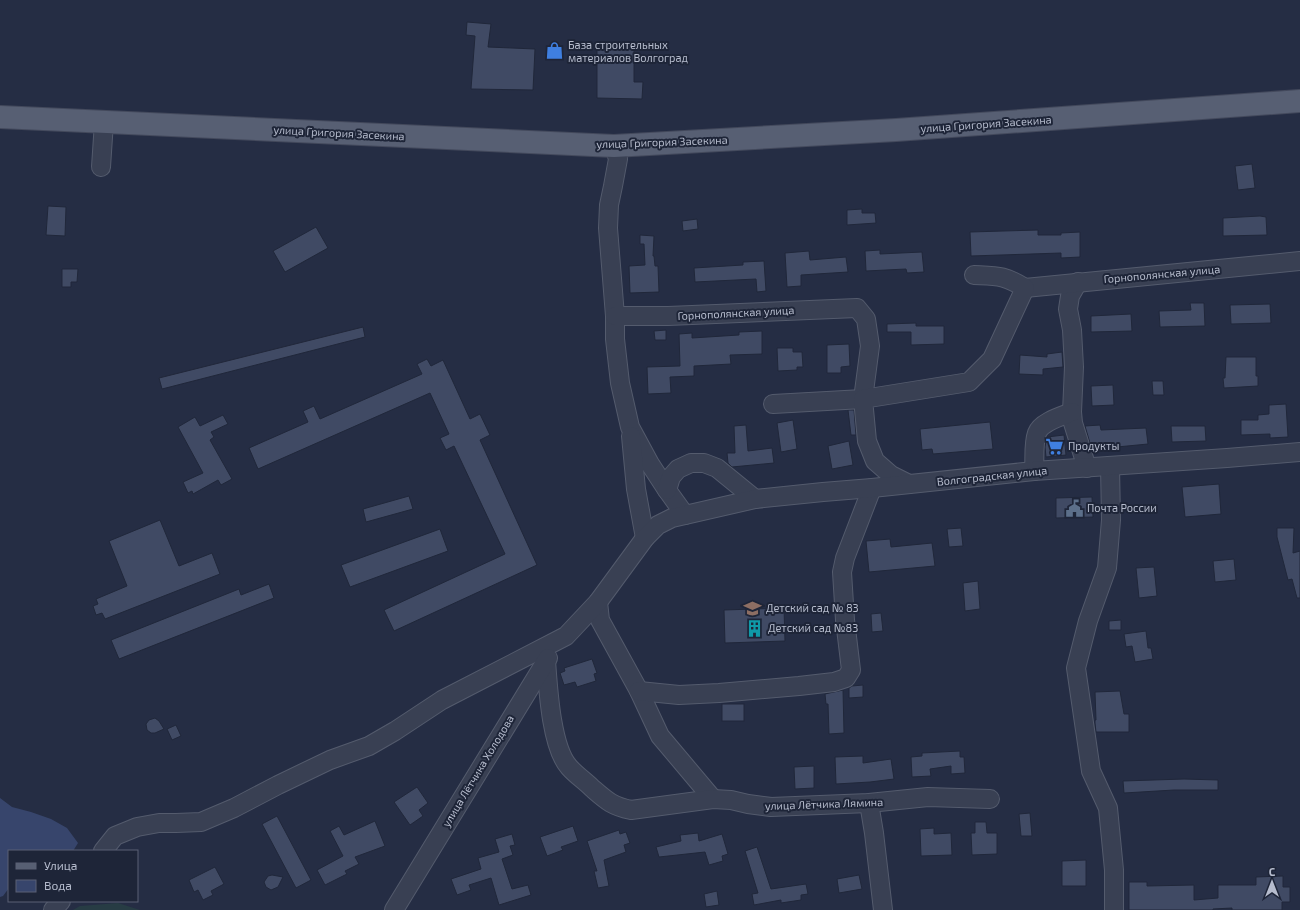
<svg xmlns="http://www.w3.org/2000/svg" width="1300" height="910" font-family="'Exo 2',sans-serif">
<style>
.green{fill:#273c44}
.water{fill:#37456c}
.building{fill:#404a64;stroke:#20273a}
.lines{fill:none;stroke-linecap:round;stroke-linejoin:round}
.minor-casing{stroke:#545b6d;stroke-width:20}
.major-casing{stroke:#43495c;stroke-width:24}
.minor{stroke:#394053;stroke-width:18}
.major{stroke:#575f73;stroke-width:22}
.labels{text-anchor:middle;stroke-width:4;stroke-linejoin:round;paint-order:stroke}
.poi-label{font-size:11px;fill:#b6bccd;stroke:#1e2538;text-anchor:start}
.street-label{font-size:11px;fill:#b6bccd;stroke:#1e2538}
</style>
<rect width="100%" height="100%" fill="#252d44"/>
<!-- green -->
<polygon class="green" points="118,903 140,910 73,910 80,906"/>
<!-- water -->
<polygon class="water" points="0,798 12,807 31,812 51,819 67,828 78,843 73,851 9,851 9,888 3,896 0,897"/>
<!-- building -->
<g class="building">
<polygon points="467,22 491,24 488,47 535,49 533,90 471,89 475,36 466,35"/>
<polygon points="597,43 634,43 634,82 643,82 642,99 597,98"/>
<polygon points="1252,164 1255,188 1238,190 1235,166"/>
<polygon points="48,206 66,207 65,236 46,235"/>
<polygon points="862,209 862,213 875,213 876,223 847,225 847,210"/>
<polygon points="1260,216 1266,217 1267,235 1223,236 1223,218"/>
<polygon points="697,219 698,229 683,231 682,221"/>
<polygon points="316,227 328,248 285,272 273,251"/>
<polygon points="1038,230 1038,235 1061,235 1061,233 1080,232 1080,257 1061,258 1061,253 971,256 970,232"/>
<polygon points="640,235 654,236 653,256 654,256 655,266 658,266 659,292 630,293 629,266 645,265 644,244 640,244"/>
<polygon points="880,250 880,254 922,252 924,272 907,273 906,269 866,271 865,251"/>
<polygon points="809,251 810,260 846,257 848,272 801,275 801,286 787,287 785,253"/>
<polygon points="764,261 766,291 757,292 756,279 695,282 694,268 743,265 743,262"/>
<polygon points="62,269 78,269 77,282 71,282 71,287 62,287"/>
<polygon points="1190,303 1204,303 1205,326 1160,327 1159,311 1191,310"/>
<polygon points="1270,304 1271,323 1231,324 1230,305"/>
<polygon points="1131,314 1132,331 1091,332 1091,316"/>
<polygon points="916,323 916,326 944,326 944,344 911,345 911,332 887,332 887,324"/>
<polygon points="363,327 365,337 162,389 159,378"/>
<polygon points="666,330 666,340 655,340 654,331"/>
<polygon points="762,331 762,354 730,355 731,364 694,366 694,376 670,377 671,393 648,394 647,367 680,366 679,334 692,333 692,338 739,335 739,332"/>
<polygon points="849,344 850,366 841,367 841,373 827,373 827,345"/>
<polygon points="777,348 793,348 793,352 802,352 803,367 797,367 797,370 778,371"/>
<polygon points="1062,352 1063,367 1043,369 1043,375 1019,374 1020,355 1047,357 1047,354"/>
<polygon points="1226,357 1256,357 1256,376 1258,376 1258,386 1224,388 1223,378 1225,378"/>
<polygon points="427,359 431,366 443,360 470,419 480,414 490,435 480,440 537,565 394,631 384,610 505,554 454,446 446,450 440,438 449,434 430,393 258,469 249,448 308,422 303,411 314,406 320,419 422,374 417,364"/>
<polygon points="1152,381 1163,381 1164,395 1153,395"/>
<polygon points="1113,385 1114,405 1092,406 1091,386"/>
<polygon points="1286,404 1288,437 1270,438 1270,434 1241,435 1241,420 1258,420 1258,415 1269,414 1269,405"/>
<polygon points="848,410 854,410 856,435 851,435"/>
<polygon points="223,415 228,424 211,432 214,437 210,440 232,479 221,485 218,480 193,494 192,491 188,493 183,482 203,473 178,427 195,417 200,426"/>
<polygon points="793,420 797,449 781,452 777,423"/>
<polygon points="990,422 993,449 933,454 932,449 922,450 920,429"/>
<polygon points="746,425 748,451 772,448 774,463 732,467 728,463 727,453 735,453 734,426"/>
<polygon points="1100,425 1101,430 1146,428 1148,444 1117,447 1117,448 1092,450 1085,426"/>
<polygon points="1171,426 1205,426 1206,441 1172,442"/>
<polygon points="1064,435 1066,455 1046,457 1045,447 1047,437"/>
<polygon points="849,441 853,465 832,469 828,446"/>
<polygon points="1219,484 1221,514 1185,517 1182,487"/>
<polygon points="409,496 413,509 366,522 363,509"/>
<polygon points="1092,497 1093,517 1056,518 1056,498"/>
<polygon points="160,520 179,566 212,553 220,574 105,619 102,613 96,615 93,606 98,604 96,599 127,586 109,541"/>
<polygon points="961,528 963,546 949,547 947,529"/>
<polygon points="1277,528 1294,528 1293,553 1300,551 1300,598 1297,598 1292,579 1288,580 1277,537"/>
<polygon points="440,529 448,551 350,587 341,565"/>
<polygon points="890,539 891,547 932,543 935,566 869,572 866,541"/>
<polygon points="1234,559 1236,580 1215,582 1213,561"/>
<polygon points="1154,567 1157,596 1139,598 1136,568"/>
<polygon points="978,581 980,609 965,611 963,583"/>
<polygon points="269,584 274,598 119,659 111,640 239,589 241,595"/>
<polygon points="784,608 785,641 725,643 724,610"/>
<polygon points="881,613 883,631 872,632 871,614"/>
<polygon points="1121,620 1121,630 1109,630 1109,621"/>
<polygon points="1146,631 1148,648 1151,648 1153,659 1135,662 1132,646 1126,647 1124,634"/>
<polygon points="592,659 597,673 594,674 596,681 577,687 575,682 564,685 560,673 565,671 564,668"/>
<polygon points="863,685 863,697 849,698 849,688 852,686"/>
<polygon points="843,690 844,733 829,734 828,704 826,704 825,694"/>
<polygon points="1120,691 1124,714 1129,714 1129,732 1096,732 1095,723 1095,720 1096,720 1095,692"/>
<rect x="722" y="704" width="22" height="17"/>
<polygon points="155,718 159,721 164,729 155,733 151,733 147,730 146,724 149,720"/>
<polygon points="176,725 181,736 172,740 167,729"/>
<polygon points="960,751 960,757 964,757 965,773 951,774 951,766 930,769 931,776 912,777 911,757 922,756 922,753"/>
<polygon points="863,756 863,763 891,759 894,779 870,782 836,784 835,757"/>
<polygon points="814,766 814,788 795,789 794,767"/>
<polygon points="1184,779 1218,780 1218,790 1174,790 1124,793 1123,781"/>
<polygon points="417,787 428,803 419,810 423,816 410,825 394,802"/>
<polygon points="1030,813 1032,836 1021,836 1019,814"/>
<polygon points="277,816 311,880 296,888 262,824"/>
<polygon points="375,821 385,846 355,857 359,864 345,871 347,874 325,885 317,870 343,856 330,831 339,826 344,835"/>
<polygon points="975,822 986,822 987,833 997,833 997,854 972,855 971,833 975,833"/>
<polygon points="573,826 578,841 561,847 563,850 547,856 540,837"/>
<polygon points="934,828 934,834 951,833 952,855 921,856 920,829"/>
<polygon points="619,830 620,834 626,832 630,843 624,845 626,852 604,860 609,886 598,888 594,871 597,871 587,841"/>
<polygon points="698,833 699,841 722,834 728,854 722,856 723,861 709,865 705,852 659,857 656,847 681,841 680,835"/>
<polygon points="512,834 515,845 510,846 513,855 502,859 512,889 528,885 531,895 499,905 491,878 469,885 471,890 457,895 451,879 481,869 478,858 499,852 495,839"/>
<polygon points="757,847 771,889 806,884 808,894 801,895 801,900 781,903 781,900 754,905 752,894 758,893 745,851"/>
<polygon points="1086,860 1086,886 1062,886 1062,861"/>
<polygon points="215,867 224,884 211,891 213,895 203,900 198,890 194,892 189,880"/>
<polygon points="272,875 283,877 278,887 271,890 266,887 264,882 268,876"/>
<polygon points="859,875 862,889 839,893 837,879"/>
<polygon points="1283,876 1283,887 1290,887 1290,902 1282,902 1282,910 1232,910 1232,908 1213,909 1213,910 1129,910 1129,882 1147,882 1147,886 1194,885 1194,900 1218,898 1218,885 1256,885 1256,877"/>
<polygon points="717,891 719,905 706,907 704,894"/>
</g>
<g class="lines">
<defs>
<g id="minor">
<polyline points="614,146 618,159 613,186 609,205 608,228 615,316 615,339 620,383 630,427 650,464 667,490 685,515"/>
<polyline points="101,167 104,122"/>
<polyline points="1078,282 1070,296 1068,309 1072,330 1074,367 1072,412 1073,423 1087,468"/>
<polyline points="1025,288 1300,261"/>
<polyline points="615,316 668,316 857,308 866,319 870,346 863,399 773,404"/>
<polyline points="631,436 636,489 645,538"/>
<polyline points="1110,466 1111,520 1107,568 1088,621 1076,668 1091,771 1108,808 1114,870 1114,910"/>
<path d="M1034,471C1035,459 1033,444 1037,433C1041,422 1062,416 1072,412"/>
<path d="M909,484L891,475L875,461L867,441L863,399L969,382L992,359L1025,288C1004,275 998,276 974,275"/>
<polyline points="667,490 671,477 678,469 691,463 704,463 717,468 755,499"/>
<polyline points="598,602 600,620 639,691 660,736 713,799"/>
<path d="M546,660C548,687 551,747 569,767C576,775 585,781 592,788C607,801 612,806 631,810L713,799L731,800L748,804L771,807L869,803L928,797L990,799"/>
<polyline points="639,691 679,695 719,693 799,686 834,682 846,678 851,670 845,620 842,572 845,558 872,488"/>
<polyline points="869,803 874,833 883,910"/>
<polyline points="103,851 115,836 137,827 159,823 176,823 201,822 234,808 278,785 330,760 369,746 395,731 442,700 566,636 598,602 645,538 658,525 672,518 755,499 823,492 872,488 1034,471 1227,458 1300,452"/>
<polyline points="53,910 61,901"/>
<polyline points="394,910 548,658"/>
</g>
<polyline id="major" points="0,117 614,146 896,130 1300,101"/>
</defs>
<!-- minor casing -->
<use href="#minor" class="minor-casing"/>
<!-- major casing -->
<use href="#major" class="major-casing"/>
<!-- minor -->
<use href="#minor" class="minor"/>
<!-- major -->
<use href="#major" class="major"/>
</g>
<!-- icons -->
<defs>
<symbol id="shop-bare" viewBox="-9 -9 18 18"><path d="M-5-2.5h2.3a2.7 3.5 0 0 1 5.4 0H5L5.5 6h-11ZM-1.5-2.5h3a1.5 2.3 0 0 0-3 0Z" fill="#3f7fe0" stroke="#1e2538" stroke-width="2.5" paint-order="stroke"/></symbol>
<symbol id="supermarket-bare" viewBox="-9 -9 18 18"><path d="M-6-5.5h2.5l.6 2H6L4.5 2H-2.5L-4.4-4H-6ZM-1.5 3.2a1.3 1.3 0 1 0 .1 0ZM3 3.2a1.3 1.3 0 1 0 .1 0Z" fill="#3f7fe0" stroke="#1e2538" stroke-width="2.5" paint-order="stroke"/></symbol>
<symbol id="civic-bare" viewBox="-9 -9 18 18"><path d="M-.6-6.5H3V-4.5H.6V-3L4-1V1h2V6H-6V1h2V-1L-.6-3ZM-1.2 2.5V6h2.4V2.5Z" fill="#5c6f8a" stroke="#1e2538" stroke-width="2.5" paint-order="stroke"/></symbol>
<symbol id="school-bare" viewBox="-9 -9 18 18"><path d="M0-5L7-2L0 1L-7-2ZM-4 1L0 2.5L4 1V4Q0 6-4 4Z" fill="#8d6e63" stroke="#1e2538" stroke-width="2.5" paint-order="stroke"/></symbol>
<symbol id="building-bare" viewBox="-9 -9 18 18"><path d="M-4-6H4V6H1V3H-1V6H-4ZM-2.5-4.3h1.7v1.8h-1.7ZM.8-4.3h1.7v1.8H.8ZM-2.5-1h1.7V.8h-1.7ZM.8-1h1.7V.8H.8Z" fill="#0f9aa8" stroke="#1e2538" stroke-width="2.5" paint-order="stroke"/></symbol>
</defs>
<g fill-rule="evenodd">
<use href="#shop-bare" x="542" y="38" width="25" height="25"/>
<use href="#supermarket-bare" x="1042" y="434" width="25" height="25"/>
<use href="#civic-bare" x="1062" y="496" width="25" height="25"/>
<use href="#school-bare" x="740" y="596" width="25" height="25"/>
<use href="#building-bare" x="742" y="616" width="25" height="25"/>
</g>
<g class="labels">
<!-- poi labels -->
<g class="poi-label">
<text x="568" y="49">База строительных<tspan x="568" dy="13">материалов Волгоград</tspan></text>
<text x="1068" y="450">Продукты</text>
<text x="1087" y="512">Почта России</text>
<text x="766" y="612">Детский сад № 83</text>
<text x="768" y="632">Детский сад №83</text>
</g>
<!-- street labels -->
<g class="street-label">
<text transform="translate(986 124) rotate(-4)" y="4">улица Григория Засекина</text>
<text transform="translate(339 133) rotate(3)" y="4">улица Григория Засекина</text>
<text transform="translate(662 142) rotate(-2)" y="4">улица Григория Засекина</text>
<text transform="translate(1162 274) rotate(-5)" y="4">Горнополянская улица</text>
<text transform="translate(736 313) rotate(-3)" y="4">Горнополянская улица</text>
<text transform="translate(992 476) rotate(-6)" y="4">Волгоградская улица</text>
<text transform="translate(478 771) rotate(-59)" y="4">улица Лётчика Холодова</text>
<text transform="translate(824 804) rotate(-2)" y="4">улица Лётчика Лямина</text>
</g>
</g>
<!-- legend -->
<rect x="8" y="850" width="130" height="52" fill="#1e2538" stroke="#5b6174"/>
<rect x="16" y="863" width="20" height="6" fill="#575f73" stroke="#5b6174"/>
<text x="44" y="870" font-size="12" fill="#b6bccd">Улица</text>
<rect x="16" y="880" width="20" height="12" fill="#37456c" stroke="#5b6174"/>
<text x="44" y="890" font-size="12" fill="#b6bccd">Вода</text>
<!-- north arrow -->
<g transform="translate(1272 882)" stroke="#1e2538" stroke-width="3" paint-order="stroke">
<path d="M0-3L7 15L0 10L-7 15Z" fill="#b6bccd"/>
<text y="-6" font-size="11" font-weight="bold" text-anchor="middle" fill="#b6bccd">С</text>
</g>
</svg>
